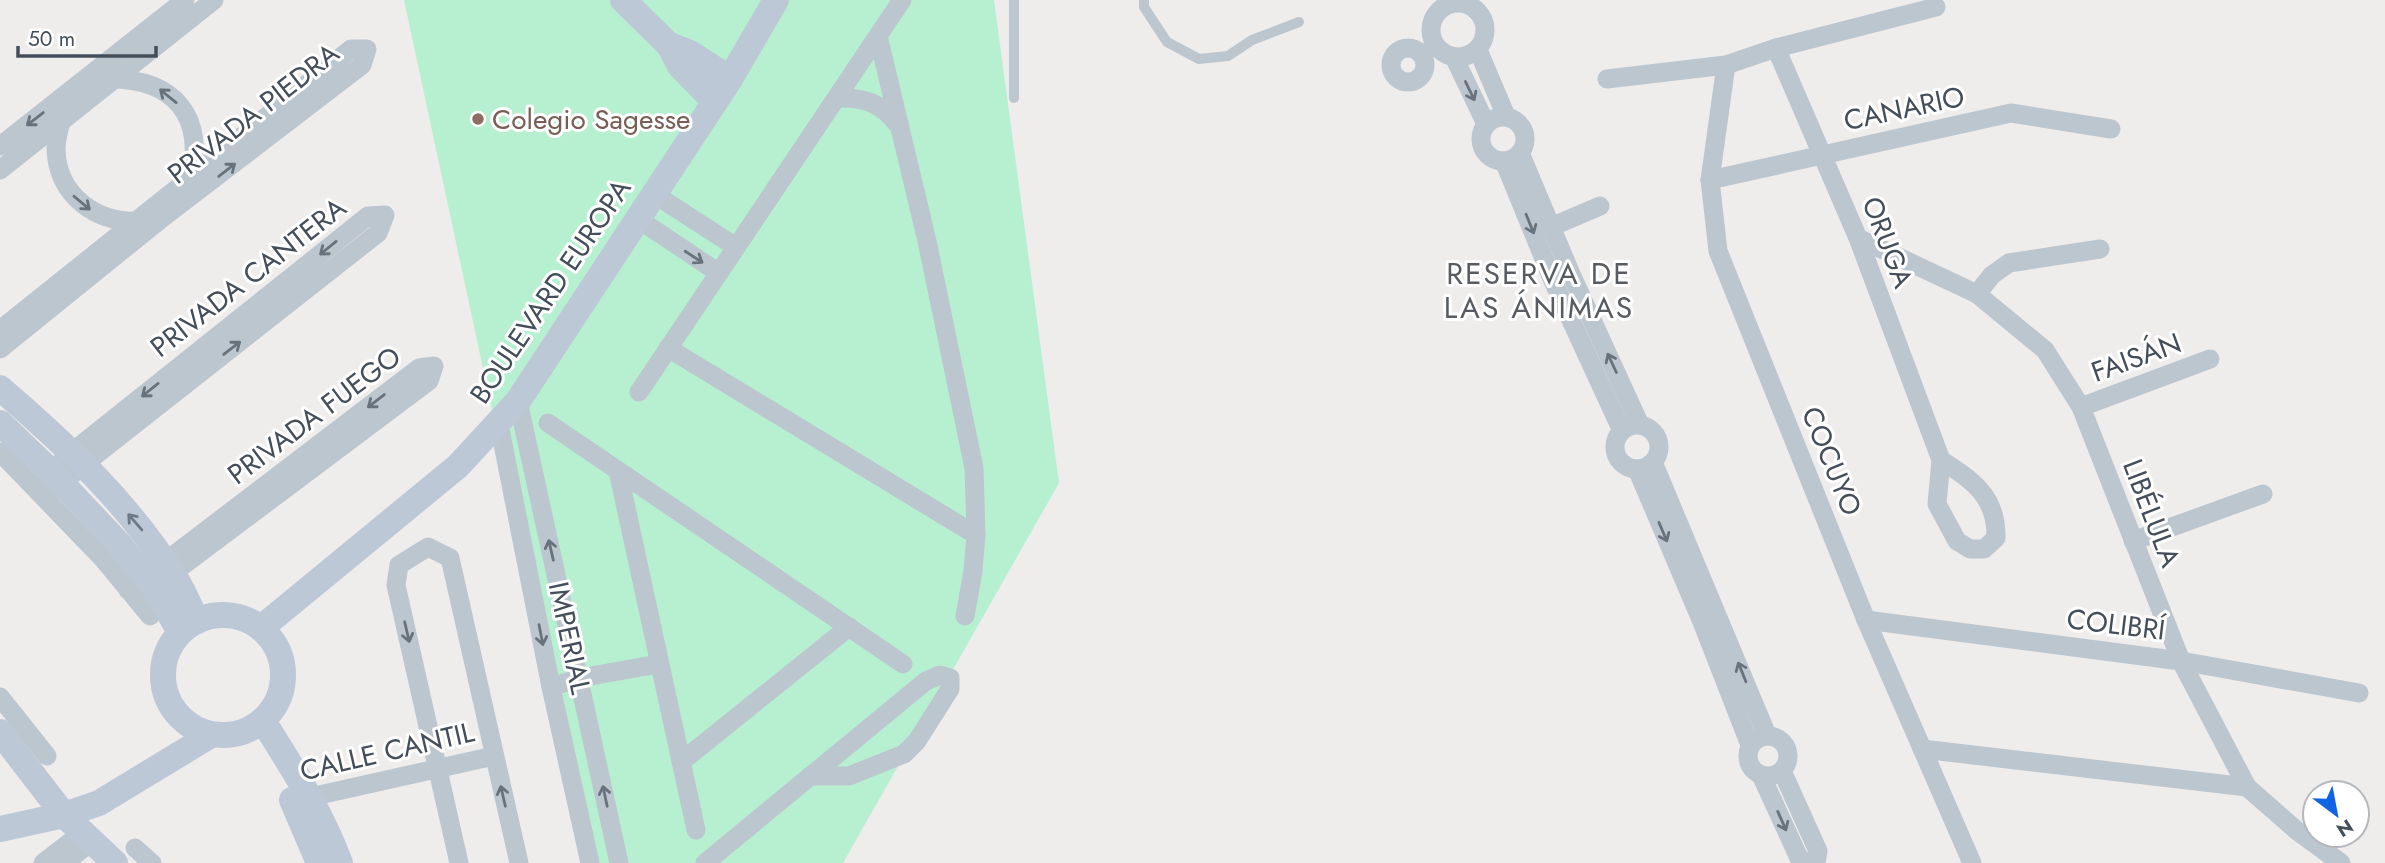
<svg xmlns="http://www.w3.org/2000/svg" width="2385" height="863" font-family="Jost,sans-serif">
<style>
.green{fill:#b7f0d0}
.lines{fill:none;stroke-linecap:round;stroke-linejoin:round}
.lane{stroke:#bcc6cf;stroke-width:10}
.street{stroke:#bcc6cf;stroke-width:19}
.secondary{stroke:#bdc8d7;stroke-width:26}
.oneway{stroke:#68727d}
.oneway2{stroke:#6e7986}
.education-dot{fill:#8d6e63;stroke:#fff;stroke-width:2.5}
.labels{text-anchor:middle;stroke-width:6;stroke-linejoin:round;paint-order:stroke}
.street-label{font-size:28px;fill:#444e5a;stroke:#fff}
.education-label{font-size:28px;fill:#785e54;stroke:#fff;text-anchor:start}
.neighbourhood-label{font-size:30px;letter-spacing:2px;fill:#585c61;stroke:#fff}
</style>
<rect width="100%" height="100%" fill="#efecec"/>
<!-- green -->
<polygon class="green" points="404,0 994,0 1059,483 843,863 589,863"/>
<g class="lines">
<!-- lane -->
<g class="lane">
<polyline points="1014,0 1014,98"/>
<polyline points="1144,0 1144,7 1167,42 1199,59 1228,56 1252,40 1299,22"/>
</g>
<!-- street -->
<g class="street">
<circle cx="1458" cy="30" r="27"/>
<polyline points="878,36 927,241 974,468 976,535 973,571 965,616"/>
<circle cx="1408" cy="65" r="17"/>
<path d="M1776,48L1858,238L1941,460L1937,504L1957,541L1970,549H1984L1996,538C1997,496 1972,480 1941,460"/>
<polyline points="1478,50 1506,116"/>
<polyline points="1454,57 1486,124"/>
<polyline points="1726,65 1710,180 1718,251 1866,620 1972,863"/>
<path d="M108,79C175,78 206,117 190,181"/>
<polyline points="1607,79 1726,65 1776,48 1936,7"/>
<path d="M837,98C864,97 882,103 898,125"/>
<circle cx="1503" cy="139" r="22"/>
<path d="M62,117C60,127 56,138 56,149C57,195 96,224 141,221"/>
<polyline points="0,146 185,0"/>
<polyline points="1520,153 1571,274 1640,425"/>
<polyline points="1504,161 1553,281 1622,431"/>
<polyline points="0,170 214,0"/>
<polyline points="1710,180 2011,113 2111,129"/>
<polyline points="654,194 736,247"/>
<polyline points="638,219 719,273"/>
<polyline points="1551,227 1600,206"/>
<polyline points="1858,238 1977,294 2045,350 2081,407 2181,661 2247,787 2296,830 2341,863"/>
<polyline points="1977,294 1992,275 2009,263 2100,249"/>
<polyline points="0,330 351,49 367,49 362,65 161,219 0,349"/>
<polyline points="668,348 976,535"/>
<polyline points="639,392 902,0"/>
<polyline points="518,401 619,863"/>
<polyline points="2081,407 2210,359"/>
<polyline points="548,423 903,664"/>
<polyline points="499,424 551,687 590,863"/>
<circle cx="1637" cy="447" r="22"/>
<polyline points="0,452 104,560 150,616"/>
<polyline points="1653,462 1767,735"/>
<polyline points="1637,469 1702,622 1750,745"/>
<polyline points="618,471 696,830"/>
<polyline points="34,486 71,453 368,216 385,215 378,233 83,465 46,498"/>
<polyline points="2133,541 2263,494"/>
<polyline points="128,590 419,368 434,366 429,381 137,600"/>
<polyline points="1866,620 2181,661 2359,693"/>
<polyline points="551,687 580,678 658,664"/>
<polyline points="0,697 47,756"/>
<circle cx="1768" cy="756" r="20"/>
<polyline points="1922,749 2247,787"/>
<polyline points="681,762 849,627"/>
<polyline points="1782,771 1818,851 1816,863"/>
<polyline points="1761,775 1799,858 1808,863"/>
<polyline points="297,800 494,756"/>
<polyline points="135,848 152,863"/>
<polyline points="43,863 83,832"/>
<polyline points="65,863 92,841"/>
<polyline points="459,863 396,585 399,565 428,547 450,558 519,863"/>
<polyline points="705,863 926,681 940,675 950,678 950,689 917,741 904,754 849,776 810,776"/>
</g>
<!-- secondary -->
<g class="secondary">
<polyline points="623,0 669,45 680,66 715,102"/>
<polyline points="669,45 690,53 730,79"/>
<path d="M0,388C63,442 127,502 172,573C182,587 189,605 197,621"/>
<polyline points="0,423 50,471 119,544 154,587 180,632"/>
<circle cx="223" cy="675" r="60"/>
<polyline points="261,628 458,466 518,401 730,79 776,0"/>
<path d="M263,721C292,767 321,812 340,863"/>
<polyline points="0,732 64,815 115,863"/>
<polyline points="292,800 319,863"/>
<polyline points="0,829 64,815 99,803 211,735"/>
</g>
</g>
<!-- one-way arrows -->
<defs><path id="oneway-shaft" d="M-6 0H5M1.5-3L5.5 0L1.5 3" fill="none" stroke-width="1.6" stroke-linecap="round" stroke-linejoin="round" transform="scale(1.75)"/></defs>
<g class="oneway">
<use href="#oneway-shaft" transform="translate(1470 91) rotate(64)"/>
<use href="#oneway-shaft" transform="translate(168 96) rotate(-141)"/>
<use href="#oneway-shaft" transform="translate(35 119) rotate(142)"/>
<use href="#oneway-shaft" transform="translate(227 170) rotate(-38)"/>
<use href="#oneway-shaft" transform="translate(82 203) rotate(40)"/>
<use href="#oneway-shaft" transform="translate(1530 224) rotate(68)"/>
<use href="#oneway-shaft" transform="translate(328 248) rotate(141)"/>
<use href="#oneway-shaft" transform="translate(694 257) rotate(33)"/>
<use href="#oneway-shaft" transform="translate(232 348) rotate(-38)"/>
<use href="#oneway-shaft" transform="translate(1612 363) rotate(-115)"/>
<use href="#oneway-shaft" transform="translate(150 390) rotate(141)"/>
<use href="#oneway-shaft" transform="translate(376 401) rotate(142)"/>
<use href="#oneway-shaft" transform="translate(1663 532) rotate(67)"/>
<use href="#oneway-shaft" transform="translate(551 550) rotate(-103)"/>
<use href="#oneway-shaft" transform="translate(407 632) rotate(77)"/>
<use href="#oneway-shaft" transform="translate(541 635) rotate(79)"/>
<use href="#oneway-shaft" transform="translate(1742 672) rotate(-112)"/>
<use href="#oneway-shaft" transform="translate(503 796) rotate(-103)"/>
<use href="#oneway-shaft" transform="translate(605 796) rotate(-102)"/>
<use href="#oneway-shaft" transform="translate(1782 821) rotate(66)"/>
</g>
<use class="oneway2" href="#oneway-shaft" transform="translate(135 522) rotate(-131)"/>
<!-- markers -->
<circle class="education-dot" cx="478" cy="119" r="7"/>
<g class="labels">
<!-- street labels -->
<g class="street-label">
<text transform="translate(1904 108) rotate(-12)" y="10">CANARIO</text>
<text transform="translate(253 113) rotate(-38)" y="10">PRIVADA PIEDRA</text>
<text transform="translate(1888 242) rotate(69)" y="10">ORUGA</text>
<text transform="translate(248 277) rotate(-38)" y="10">PRIVADA CANTERA</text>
<text transform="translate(550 291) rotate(-56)" y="10">BOULEVARD EUROPA</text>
<text transform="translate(2136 357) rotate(-20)" y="10">FAISÁN</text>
<text transform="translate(314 415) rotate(-37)" y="10">PRIVADA FUEGO</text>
<text transform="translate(1832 461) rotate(68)" y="10">COCUYO</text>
<text transform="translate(2152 513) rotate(69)" y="10">LIBÉLULA</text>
<text transform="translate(2116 624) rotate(7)" y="10">COLIBRÍ</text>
<text transform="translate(570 638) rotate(78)" y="10">IMPERIAL</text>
<text transform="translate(387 751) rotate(-13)" y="10">CALLE CANTIL</text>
</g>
<!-- education labels -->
<g class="education-label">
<text x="492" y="129">Colegio Sagesse</text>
</g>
<!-- neighbourhood labels -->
<g class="neighbourhood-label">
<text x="1539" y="284">RESERVA DE<tspan x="1539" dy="34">LAS ÁNIMAS</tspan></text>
</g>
</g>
<!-- north arrow -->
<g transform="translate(2336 814) rotate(148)"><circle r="33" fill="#ffffff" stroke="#b4b8bd" stroke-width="2"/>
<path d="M0-5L12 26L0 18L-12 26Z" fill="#1162e4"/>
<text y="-10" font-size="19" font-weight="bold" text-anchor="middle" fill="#444e5a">N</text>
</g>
<!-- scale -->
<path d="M18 46v10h138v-10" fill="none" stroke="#444e5a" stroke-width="3.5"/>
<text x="28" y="46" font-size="21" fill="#444e5a" stroke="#ffffff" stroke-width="5" paint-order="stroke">50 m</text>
</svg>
